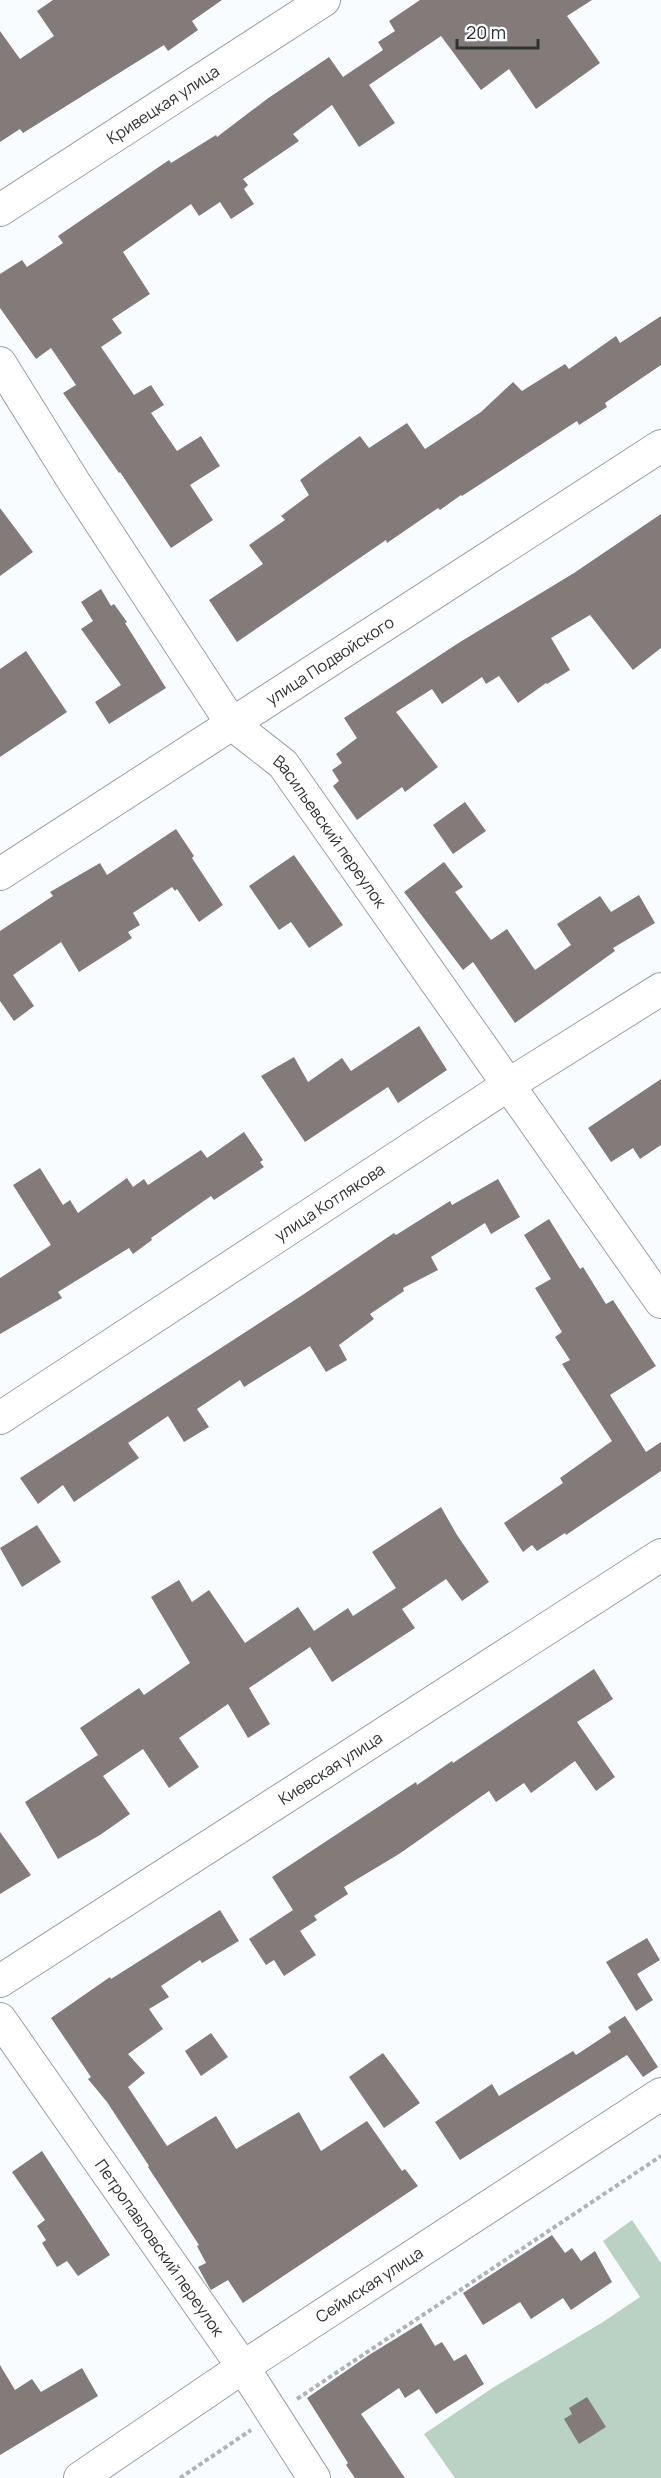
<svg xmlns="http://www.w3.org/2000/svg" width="661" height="2478" font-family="Manrope,sans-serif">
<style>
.green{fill:#b9d2c3}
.building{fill:#827b79}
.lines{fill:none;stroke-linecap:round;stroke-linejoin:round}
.minor-casing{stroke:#9aa0a4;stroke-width:34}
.path{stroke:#b0b3b6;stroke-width:4;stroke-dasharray:4.5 3;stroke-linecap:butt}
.minor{stroke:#fff;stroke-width:32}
.labels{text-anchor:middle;stroke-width:5;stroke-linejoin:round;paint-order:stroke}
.street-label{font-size:16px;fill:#2e3032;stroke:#f8fcff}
</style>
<rect width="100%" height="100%" fill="#f8fcff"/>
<!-- green -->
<polygon class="green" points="632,2220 661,2263 661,2478 455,2478 424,2434 494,2387 603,2322 640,2297 603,2241"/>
<!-- building -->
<g class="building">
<polygon points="53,0 222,0 192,21 198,30 168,51 164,45 23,133 20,129 0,142 0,31 20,59 54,36 37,11"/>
<polygon points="420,0 592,0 567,16 600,63 536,109 509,69 481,90 441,36 369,85 395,123 359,147 332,105 293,134 299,141 243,179 248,185 244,189 254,204 231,219 220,202 199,216 191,204 123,252 150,294 112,319 122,333 101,347 134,395 151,385 164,405 151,413 177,451 201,436 220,466 190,485 213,520 171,548 120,472 119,473 63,393 76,385 51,348 36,359 0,308 0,274 22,260 27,267 63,243 58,236 169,160 171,163 216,135 217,137 267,99 329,57 343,77 383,50 378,42 395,31 389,21"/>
<polygon points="661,316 661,365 605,403 607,407 579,425 577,421 462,496 461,495 440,510 438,508 387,543 386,540 237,642 209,600 263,564 249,545 285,520 281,516 309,495 300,480 324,462 360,436 369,448 407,423 425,449 481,412 513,382 522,391 565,364 569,369 616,336 620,343"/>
<polygon points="0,508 33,552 0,576"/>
<polygon points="661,514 661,648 633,670 590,615 551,638 570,670 547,684 546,683 518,703 499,676 486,684 482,677 442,704 432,689 396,712 438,767 405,792 402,787 357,820 333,786 339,781 332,770 342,763 336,754 357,738 344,718 460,642 574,573"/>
<polygon points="101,589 111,606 114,604 127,622 125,623 166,688 109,724 95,702 121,685 81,629 93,621 81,602"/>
<polygon points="26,651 67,712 0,757 0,669"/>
<polygon points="465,802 486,831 453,854 433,825"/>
<polygon points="176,829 194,856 192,858 223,905 199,922 177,889 175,891 172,887 133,913 140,925 128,932 132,938 79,972 61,942 13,975 34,1006 14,1021 0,1001 0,931 53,896 50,892 100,863 107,875"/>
<polygon points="294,855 343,925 309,948 291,922 279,930 249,886"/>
<polygon points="444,862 463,887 455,892 491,940 507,929 535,970 571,945 557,924 600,896 611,912 639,895 655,923 613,948 615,951 515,1023 473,962 463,970 404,892"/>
<polygon points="419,1026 447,1070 398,1103 388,1087 305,1142 261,1076 294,1057 308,1082 342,1058 351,1071"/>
<polygon points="661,1079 661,1145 640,1159 633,1148 611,1162 588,1128"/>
<polygon points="244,1132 263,1160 260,1162 264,1167 214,1200 211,1196 151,1238 152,1240 133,1254 129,1248 58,1292 62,1298 0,1334 0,1278 51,1245 13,1185 40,1168 63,1205 70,1200 78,1213 127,1178 133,1187 144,1179 148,1185 201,1150 207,1158"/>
<polygon points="498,1179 520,1217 491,1234 485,1223 431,1257 438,1270 403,1288 404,1291 370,1314 374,1319 339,1345 347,1360 326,1372 310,1346 244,1387 240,1380 197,1409 209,1427 184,1442 168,1416 128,1443 139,1458 74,1502 63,1485 38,1504 20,1478 301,1296 394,1233 396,1235 450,1201 452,1205"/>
<polygon points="549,1219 580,1269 583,1267 606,1304 613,1300 656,1366 610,1395 646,1452 661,1442 661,1471 566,1535 565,1533 537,1551 532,1545 523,1552 504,1523 563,1483 560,1478 612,1441 562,1364 570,1360 555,1337 562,1332 535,1288 551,1279 524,1235"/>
<polygon points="441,1507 457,1535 489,1582 462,1601 446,1579 402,1609 415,1628 332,1682 310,1647 249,1688 270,1724 248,1738 228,1704 179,1738 199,1767 169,1788 143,1749 103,1776 130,1814 100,1835 58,1859 25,1802 98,1755 80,1728 139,1688 144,1695 190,1663 151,1597 179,1580 192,1602 209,1590 245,1643 298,1607 314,1631 348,1608 353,1616 396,1588 372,1552"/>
<polygon points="37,1525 61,1562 22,1587 0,1548"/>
<polygon points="594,1669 613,1699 577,1722 615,1777 596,1791 575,1761 531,1793 524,1783 496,1802 489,1791 399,1854 344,1887 348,1894 314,1916 317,1920 300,1931 316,1955 284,1976 274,1960 266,1965 249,1939 293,1910 272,1877 416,1782 417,1785 452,1761 453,1763"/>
<polygon points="0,1832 31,1875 0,1894"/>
<polygon points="220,1910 239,1941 202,1963 200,1960 161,1986 169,1997 149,2009 163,2029 128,2054 145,2073 128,2087 167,2146 216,2116 236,2149 299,2112 321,2151 367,2121 402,2171 405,2169 418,2186 243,2303 228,2280 211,2290 209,2287 198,2267 206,2263 197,2246 199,2245 148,2167 149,2166 107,2102 88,2079 91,2077 51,2018 110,1977 111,1979"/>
<polygon points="647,1938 660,1960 637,1974 653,2000 636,2011 606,1962"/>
<polygon points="625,2016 658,2067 643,2077 627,2055 460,2160 435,2122 492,2084 499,2096 573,2051 576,2055 611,2032 608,2027"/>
<polygon points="211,2033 228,2057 201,2076 185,2051"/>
<polygon points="383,2053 420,2103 384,2128 349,2077"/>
<polygon points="42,2151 110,2255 78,2276 67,2261 57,2267 42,2243 46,2240 37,2226 45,2220 12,2172"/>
<polygon points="552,2235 565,2253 572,2248 581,2261 595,2251 612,2282 571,2310 563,2298 531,2319 520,2302 483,2325 463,2293"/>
<polygon points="421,2323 435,2346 442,2342 454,2361 466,2354 484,2384 436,2414 419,2389 405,2398 399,2388 361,2414 405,2478 355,2478 346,2465 348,2463 307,2398 369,2355"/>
<polygon points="0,2365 15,2390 32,2379 41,2392 82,2368 98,2396 0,2455"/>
<polygon points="587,2397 606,2427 579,2444 564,2419 572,2414 569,2408"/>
</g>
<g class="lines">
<defs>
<g id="minor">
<path id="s1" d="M0,210L324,0"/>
<path id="s2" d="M0,363L74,482L232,724L283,764L661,1302"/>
<path id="s3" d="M0,874L661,446"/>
<path id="s4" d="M0,1418L508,1085L661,989"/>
<path id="s5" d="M0,1981L661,1555"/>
<path id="s6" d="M0,2019L243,2367L314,2478"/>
<path id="s7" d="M80,2478L243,2367L661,2094"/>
</g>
</defs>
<!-- minor casing -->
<use href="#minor" class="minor-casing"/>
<!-- path -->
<g class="path">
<polyline points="297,2399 661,2156"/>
<polyline points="180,2478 251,2430"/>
</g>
<!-- minor -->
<use href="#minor" class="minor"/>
</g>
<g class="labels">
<!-- street labels -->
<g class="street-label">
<text dy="6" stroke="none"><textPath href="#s1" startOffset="194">Кривецкая улица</textPath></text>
<text dy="6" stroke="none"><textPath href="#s3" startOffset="393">улица Подвойского</textPath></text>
<text dy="6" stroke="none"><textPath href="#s2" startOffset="576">Васильевский переулок</textPath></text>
<text dy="6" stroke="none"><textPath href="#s4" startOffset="394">улица Котлякова</textPath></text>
<text dy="6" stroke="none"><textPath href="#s5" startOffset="393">Киевская улица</textPath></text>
<text dy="6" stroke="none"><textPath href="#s6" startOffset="279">Петропавловский переулок</textPath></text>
<text dy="6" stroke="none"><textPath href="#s7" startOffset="348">Сеймская улица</textPath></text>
</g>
</g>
<!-- scale -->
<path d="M457 39v9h81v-9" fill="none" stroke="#2e3032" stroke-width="3"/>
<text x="466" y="39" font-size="18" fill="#2e3032" stroke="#f8fcff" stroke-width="4.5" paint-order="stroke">20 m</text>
</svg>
